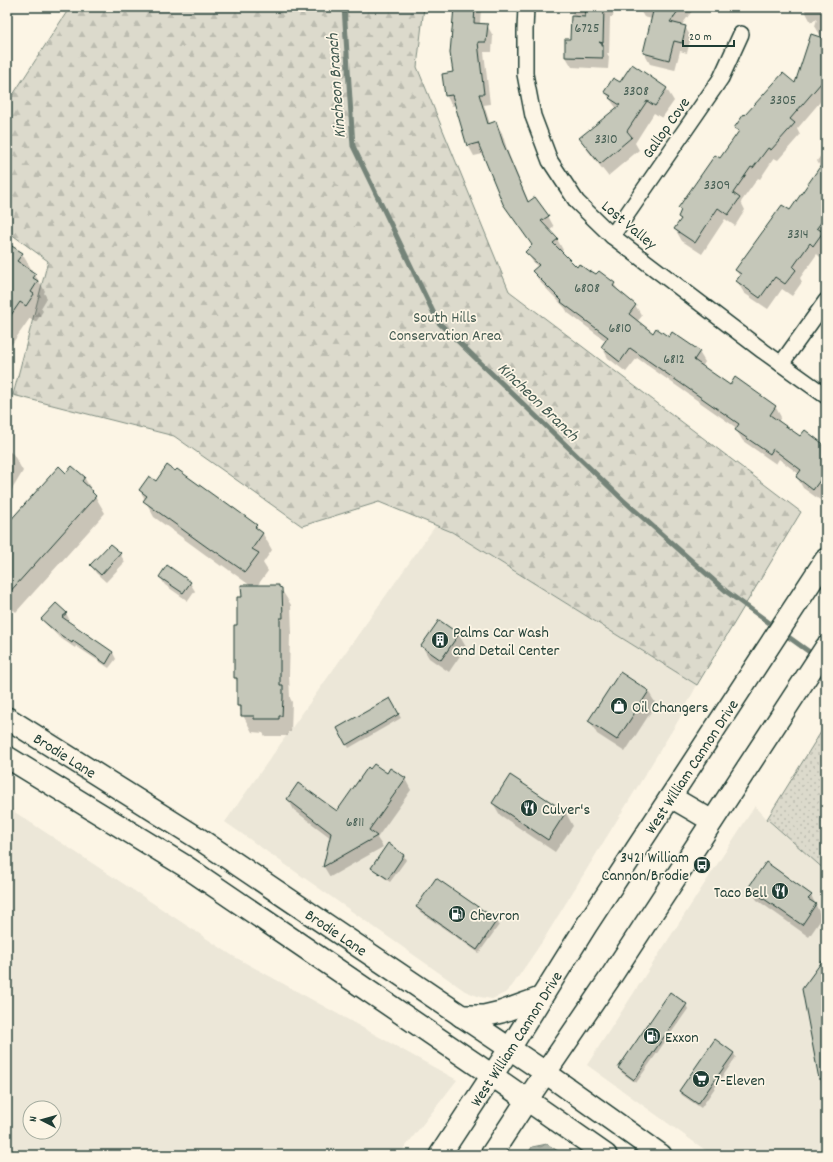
<svg xmlns="http://www.w3.org/2000/svg" width="833" height="1162" font-family="Dekko,sans-serif">
<style>
.built{fill:#ece7d8;fill-rule:evenodd}
.grass{fill:url(#grass-dots);stroke:#7e8c80}
.forest{fill:url(#forest-firs);stroke:#7e8c80}
.water{fill:url(#water-waves);stroke:#758479}
.shadow{fill:#0003}
.lines{fill:none;stroke-linecap:round;stroke-linejoin:round}
.stream{stroke:#758479;stroke-width:5}
.building{fill:#c5c7b9;stroke:#1f3d34}
.street-casing{stroke:#1f3d34;stroke-width:18}
.secondary-casing{stroke:#1f3d34;stroke-width:24}
.street{stroke:#fcf5e5;stroke-width:15}
.secondary{stroke:#fcf5e5;stroke-width:21}
.labels{text-anchor:middle;stroke-width:3.5;stroke-linejoin:round;paint-order:stroke}
.number-label{font-size:14px;fill:#486055}
.street-label{font-size:16px;fill:#1f3d34;stroke:#fcf5e5}
.park-label{font-size:16px;fill:#455c52;stroke:#fcf5e5}
.poi-label{font-size:16px;fill:#1f3d34;stroke:#fcf5e5;text-anchor:start}
.water-label{font-size:17px;font-style:italic;fill:#435a51;stroke:#fcf5e5}
</style>
<defs>
<pattern id="grass-dots" width="8" height="8" patternUnits="userSpaceOnUse"><rect width="8" height="8" fill="#dcdacc"/><path d="M2 2h.1M6 6h.1" fill="none" stroke="#bcbcb0" stroke-width="1.8" stroke-linecap="round"/></pattern>
<pattern id="forest-firs" width="22" height="20" patternUnits="userSpaceOnUse"><rect width="22" height="20" fill="#dcdacc"/><path d="M5 1l3.5 6h-7zM16 11l3.5 6h-7z" fill="#bcbcb0"/></pattern>
<pattern id="water-waves" width="16" height="10" patternUnits="userSpaceOnUse"><rect width="16" height="10" fill="#aeb3a7"/><path d="M0 5q4-4 8 0t8 0" fill="none" stroke="#8d9389"/></pattern>
</defs>
<rect width="100%" height="100%" fill="#fcf5e5"/>
<filter id="ink" filterUnits="userSpaceOnUse"><feTurbulence type="fractalNoise" baseFrequency=".025" numOctaves="2"/><feDisplacementMap in="SourceGraphic" scale="8" xChannelSelector="R" yChannelSelector="G"/><feConvolveMatrix kernelMatrix="1 2 1 2 8 2 1 2 1" color-interpolation-filters="sRGB"/></filter>
<g filter="url(#ink)">
<!-- built -->
<g class="built">
<polygon points="436,525 452,532 697,685 678,721 542,942 512,986 505,993 492,999 480,997 465,991 225,822"/>
<polygon points="755,806 767,819 826,871 826,1155 712,1155 587,1065"/>
<path d="M7,807L233,956L457,1080L399,1155H7ZM30,1108H54V1132H30Z"/>
</g>
<!-- grass -->
<polygon class="grass" points="826,724 826,871 767,819"/>
<!-- forest -->
<polygon class="forest" points="70,7 424,7 417,67 509,291 801,512 697,685 452,532 379,502 302,526 174,436 13,395 48,261 7,231 7,104"/>
<!-- water -->
<polygon class="water" points="547,1144 564,1155 527,1155 532,1147"/>
<!-- shadow -->
<g class="shadow">
<polygon points="455,7 481,7 480,24 487,25 493,36 492,52 484,52 490,104 484,105 490,124 496,123 502,133 509,155 529,203 548,216 554,227 549,231 557,239 563,250 561,252 577,269 614,284 620,293 635,305 642,316 637,322 653,334 669,338 699,352 705,362 702,367 730,386 775,406 781,417 778,422 801,438 826,447 826,491 820,500 803,488 797,477 799,474 779,459 776,464 743,441 736,430 738,429 637,358 626,372 608,358 602,347 606,341 568,313 565,308 540,282 534,272 538,267 533,262 527,252 533,246 483,154 474,156 468,145 456,105 452,106 446,95 454,73"/>
<polygon points="573,7 614,7 613,17 610,17 609,53 607,53 609,57 608,69 572,67 566,57 571,40"/>
<polygon points="638,7 695,7 681,26 685,27 691,37 687,53 680,51 675,70 650,64 644,53 652,19 644,17"/>
<polygon points="803,7 826,7 826,36 822,38 815,26 817,19 811,22"/>
<polygon points="826,40 826,95 797,129 800,135 778,160 774,158 760,179 758,178 741,202 745,210 735,226 725,219 702,254 682,241 675,229 681,221 679,217 681,212 679,208 720,160 739,133 735,128 746,116 795,85"/>
<polygon points="620,83 666,88 674,101 662,118 654,113 635,143 639,150 608,176 588,151 580,138 617,109 605,92"/>
<polygon points="824,151 826,152 826,249 820,257 817,254 800,278 802,282 792,296 782,289 768,309 744,293 737,281 740,277 736,270 790,212 821,168 817,161"/>
<polygon points="7,247 22,254 32,270 31,272 35,275 45,291 44,293 47,298 41,308 43,311 36,322 30,318 7,351"/>
<polygon points="7,450 13,454 23,471 7,498"/>
<polygon points="66,474 84,477 105,513 16,612 11,608 10,609 7,607 7,527"/>
<polygon points="156,483 256,525 259,531 263,534 272,550 263,563 268,571 257,586 281,589 291,605 292,635 290,635 289,675 290,698 292,702 291,732 288,732 288,736 265,736 263,733 252,732 238,706 238,683 235,678 238,626 243,598 251,586 222,565 221,566 154,517 140,490"/>
<polygon points="7,506 10,510 7,514"/>
<polygon points="120,554 125,562 106,582 96,573 91,565"/>
<polygon points="160,577 190,583 195,591 188,601 165,585"/>
<polygon points="66,613 69,619 66,621 113,653 116,659 109,668 76,646 75,648 59,637 46,624 43,619"/>
<polygon points="440,621 459,635 466,647 449,672 429,658 422,646"/>
<polygon points="648,691 656,704 625,752 597,734 590,721"/>
<polygon points="390,700 401,718 349,748 338,729"/>
<polygon points="387,774 405,779 411,790 377,838 383,847 330,877 324,867 331,838 294,810 288,799 338,812"/>
<polygon points="511,776 566,813 573,826 555,852 500,815 493,803"/>
<polygon points="388,845 404,856 406,860 390,882 375,871 372,868"/>
<polygon points="437,879 497,921 499,925 479,953 419,911 417,907"/>
<polygon points="749,888 811,895 822,918 809,937 757,900"/>
<polygon points="826,958 826,1112 804,989"/>
<polygon points="686,1005 688,1009 636,1083 621,1072 619,1068"/>
<polygon points="733,1053 736,1057 701,1108 682,1095 680,1091"/>
</g>
<g class="lines">
<!-- stream -->
<g class="stream">
<polyline points="344,7 353,146 438,322 623,500 727,592 775,627"/>
<polyline points="783,633 815,656"/>
</g>
</g>
<!-- building -->
<g class="building">
<polygon points="454,7 475,7 474,23 488,24 486,42 478,42 484,94 479,94 488,124 496,121 503,143 528,202 535,197 549,216 541,221 558,239 553,243 577,267 579,264 590,272 591,271 596,274 599,271 615,283 613,286 636,305 629,314 653,333 656,328 669,337 672,332 700,351 694,360 730,385 735,377 776,406 770,415 800,436 805,430 826,446 826,472 813,490 796,477 801,470 773,449 770,454 735,430 739,424 630,348 620,362 601,347 608,337 561,302 562,301 532,271 539,265 525,252 532,245 503,204 478,143 467,146 452,95 445,96 442,74 453,72 450,53"/>
<polygon points="586,7 604,7 603,43 599,42 603,45 603,58 565,57 565,39 570,39 571,16 585,17"/>
<polygon points="654,7 681,7 670,22 686,26 682,43 674,41 669,60 643,53"/>
<polygon points="811,34 826,39 826,85 821,83 790,119 795,123 771,150 768,148 753,168 751,167 733,193 740,198 728,215 718,208 695,243 674,229 681,219 678,217 681,210 678,208 715,155 720,158 739,131 734,128 744,114 745,115 783,73 795,83"/>
<polygon points="632,64 667,88 655,106 647,101 627,131 632,137 600,164 579,138 620,105 609,98 611,96 604,92 613,78 620,82"/>
<polygon points="826,158 826,216 817,228 823,232 813,246 810,243 793,267 796,270 785,284 775,277 760,298 736,281 741,274 735,270 782,205 790,210"/>
<polygon points="7,243 23,253 17,261 36,274 33,278 38,281 31,292 34,294 26,306 20,302 7,321"/>
<polygon points="167,465 175,471 177,469 223,502 224,501 257,525 255,527 263,533 252,549 259,553 245,572 212,549 211,550 143,501 147,496 139,490 149,476 156,481"/>
<polygon points="59,466 66,473 72,466 85,477 82,481 93,491 92,492 96,496 7,595 7,524"/>
<polygon points="110,544 121,553 101,575 90,565"/>
<polygon points="167,565 191,582 183,593 159,577"/>
<polygon points="241,585 279,585 279,587 282,588 283,618 280,618 280,685 283,685 283,698 282,716 279,716 279,719 254,719 254,716 241,716 241,706 237,706 237,678 234,678 234,625 237,625 237,597 242,597"/>
<polygon points="56,603 67,613 62,617 113,652 106,664 73,641 72,643 55,631 41,619"/>
<polygon points="439,620 459,634 441,660 421,646"/>
<polygon points="620,672 649,691 617,740 588,721"/>
<polygon points="390,698 399,714 346,745 337,728"/>
<polygon points="374,764 387,773 390,768 406,778 369,830 377,836 323,867 331,833 287,799 298,783 337,811 368,767 370,769"/>
<polygon points="510,775 566,812 548,840 492,803"/>
<polygon points="388,843 404,855 388,879 371,868"/>
<polygon points="766,862 812,895 808,899 816,904 802,925 748,888"/>
<polygon points="436,878 497,920 477,950 416,907"/>
<polygon points="826,956 826,1079 819,1079 802,989"/>
<polygon points="670,992 687,1004 634,1080 618,1068"/>
<polygon points="715,1039 734,1053 698,1104 679,1091"/>
</g>
<g class="lines">
<defs>
<g id="street">
<polyline points="526,7 525,30 525,74 533,116 550,161 577,202 612,236 763,351 826,396"/>
<polyline points="612,236 721,78 741,34"/>
<polyline points="781,364 826,301"/>
</g>
<g id="secondary">
<path id="s1" d="M7,718L201,840L546,1073L661,1155"/>
<polyline points="7,757 185,866 477,1065 606,1155"/>
<polyline points="671,797 712,821"/>
<polyline points="461,1016 484,1016 501,1012 540,998"/>
<path id="s2" d="M440,1155L510,1048L586,926L826,559"/>
<polyline points="491,1155 527,1100 612,975 826,647"/>
</g>
</defs>
<!-- street casing -->
<use href="#street" class="street-casing"/>
<!-- secondary casing -->
<use href="#secondary" class="secondary-casing"/>
<!-- street -->
<use href="#street" class="street"/>
<!-- secondary -->
<use href="#secondary" class="secondary"/>
</g>
</g>
<!-- icons -->
<defs>
<symbol id="building-disc" viewBox="-11 -11 22 22"><circle r="9.5" fill="#1f3d34" stroke="#fcf5e5"/><path d="M-4-6H4V6H1V3H-1V6H-4ZM-2.5-4.3h1.7v1.8h-1.7ZM.8-4.3h1.7v1.8H.8ZM-2.5-1h1.7V.8h-1.7ZM.8-1h1.7V.8H.8Z" fill="#fff"/></symbol>
<symbol id="shop-disc" viewBox="-11 -11 22 22"><circle r="9.5" fill="#1f3d34" stroke="#fcf5e5"/><path d="M-5-2.5h2.3a2.7 3.5 0 0 1 5.4 0H5L5.5 6h-11ZM-1.5-2.5h3a1.5 2.3 0 0 0-3 0Z" fill="#fff"/></symbol>
<symbol id="restaurant-disc" viewBox="-11 -11 22 22"><circle r="9.5" fill="#1f3d34" stroke="#fcf5e5"/><path d="M-5-6h1v4h1v-4h1v4h1v-4h1v5L-1.5 .5V6h-2V.5L-5-1ZM5-6V6H3V1.5H1.5Q1.5-4 5-6Z" fill="#fff"/></symbol>
<symbol id="bus-disc" viewBox="-11 -11 22 22"><circle r="9.5" fill="#1f3d34" stroke="#fcf5e5"/><path d="M-5-6H5V4H4V6H2V4H-2V6H-4V4H-5ZM-3.5-4V0h7V-4ZM-3.5 1.2v1.5H-2V1.2ZM2 1.2v1.5H3.5V1.2Z" fill="#fff"/></symbol>
<symbol id="fuel-disc" viewBox="-11 -11 22 22"><circle r="9.5" fill="#1f3d34" stroke="#fcf5e5"/><path d="M-5.5-6h7V0h2V4h1.3V-2.5L3-4.5l.8-.8L6-3V5H2.5V1h-1V6h-7ZM-4.2-4.7v3.2H.2V-4.7Z" fill="#fff"/></symbol>
<symbol id="supermarket-disc" viewBox="-11 -11 22 22"><circle r="9.5" fill="#1f3d34" stroke="#fcf5e5"/><path d="M-6-5.5h2.5l.6 2H6L4.5 2H-2.5L-4.4-4H-6ZM-1.5 3.2a1.3 1.3 0 1 0 .1 0ZM3 3.2a1.3 1.3 0 1 0 .1 0Z" fill="#fff"/></symbol>
</defs>
<g fill-rule="evenodd">
<use href="#building-disc" x="430" y="630" width="20" height="20"/>
<use href="#shop-disc" x="609" y="696" width="20" height="20"/>
<use href="#restaurant-disc" x="519" y="798" width="20" height="20"/>
<use href="#bus-disc" x="692" y="855" width="20" height="20"/>
<use href="#restaurant-disc" x="770" y="881" width="20" height="20"/>
<use href="#fuel-disc" x="447" y="904" width="20" height="20"/>
<use href="#fuel-disc" x="642" y="1026" width="20" height="20"/>
<use href="#supermarket-disc" x="691" y="1069" width="20" height="20"/>
</g>
<g class="labels">
<!-- number labels -->
<g class="number-label">
<text x="587" y="32">6725</text>
<text x="636" y="95">3308</text>
<text x="783" y="104">3305</text>
<text x="606" y="143">3310</text>
<text x="717" y="189">3309</text>
<text x="798" y="238">3314</text>
<text x="587" y="292">6808</text>
<text x="620" y="332">6810</text>
<text x="674" y="363">6812</text>
<text x="355" y="826">6811</text>
</g>
<!-- street labels -->
<g class="street-label">
<text transform="translate(665 127) rotate(-55)" y="6">Gallop Cove</text>
<text transform="translate(630 224) rotate(40)" y="6">Lost Valley</text>
<text dy="6" stroke="none"><textPath href="#s1" startOffset="69">Brodie Lane</textPath></text>
<text dy="6" stroke="none"><textPath href="#s2" startOffset="463">West William Cannon Drive</textPath></text>
<text dy="6" stroke="none"><textPath href="#s1" startOffset="393">Brodie Lane</textPath></text>
<text dy="6" stroke="none"><textPath href="#s2" startOffset="139">West William Cannon Drive</textPath></text>
</g>
<!-- park labels -->
<g class="park-label">
<text x="445" y="322">South Hills<tspan x="445" dy="18">Conservation Area</tspan></text>
</g>
<!-- poi labels -->
<g class="poi-label">
<text x="453" y="637">Palms Car Wash<tspan x="453" dy="18">and Detail Center</tspan></text>
<text x="632" y="712">Oil Changers</text>
<text x="542" y="814">Culver's</text>
<text x="689" y="862" text-anchor="end">3421 William<tspan x="689" dy="18">Cannon/Brodie</tspan></text>
<text x="767" y="897" text-anchor="end">Taco Bell</text>
<text x="470" y="920">Chevron</text>
<text x="665" y="1042">Exxon</text>
<text x="714" y="1085">7-Eleven</text>
</g>
<!-- water labels -->
<g class="water-label">
<text transform="translate(335 86) rotate(-94)" y="6">Kincheon Branch</text>
<text transform="translate(539 401) rotate(44)" y="6">Kincheon Branch</text>
</g>
</g>
<!-- margin -->
<rect width="833" height="1162" fill="none" stroke="#fcf5e5" stroke-width="24"/>
<rect x="12" y="12" width="809" height="1138" fill="none" stroke="#1f3d34" stroke-width="1.5" filter="url(#ink)"/>
<!-- north arrow -->
<g transform="translate(42 1120) rotate(276)"><circle r="19" fill="#fcf5e5" stroke="#a4ab9e"/>
<path d="M0-3L7 15L0 10L-7 15Z" fill="#1f3d34"/>
<text y="-6" font-size="11" font-weight="bold" text-anchor="middle" fill="#1f3d34">N</text>
</g>
<!-- scale -->
<path d="M683 40v6h51v-6" fill="none" stroke="#1f3d34" stroke-width="2"/>
<text x="689" y="40" font-size="12" fill="#1f3d34" stroke="#fcf5e5" stroke-width="3" paint-order="stroke">20 m</text>
</svg>
